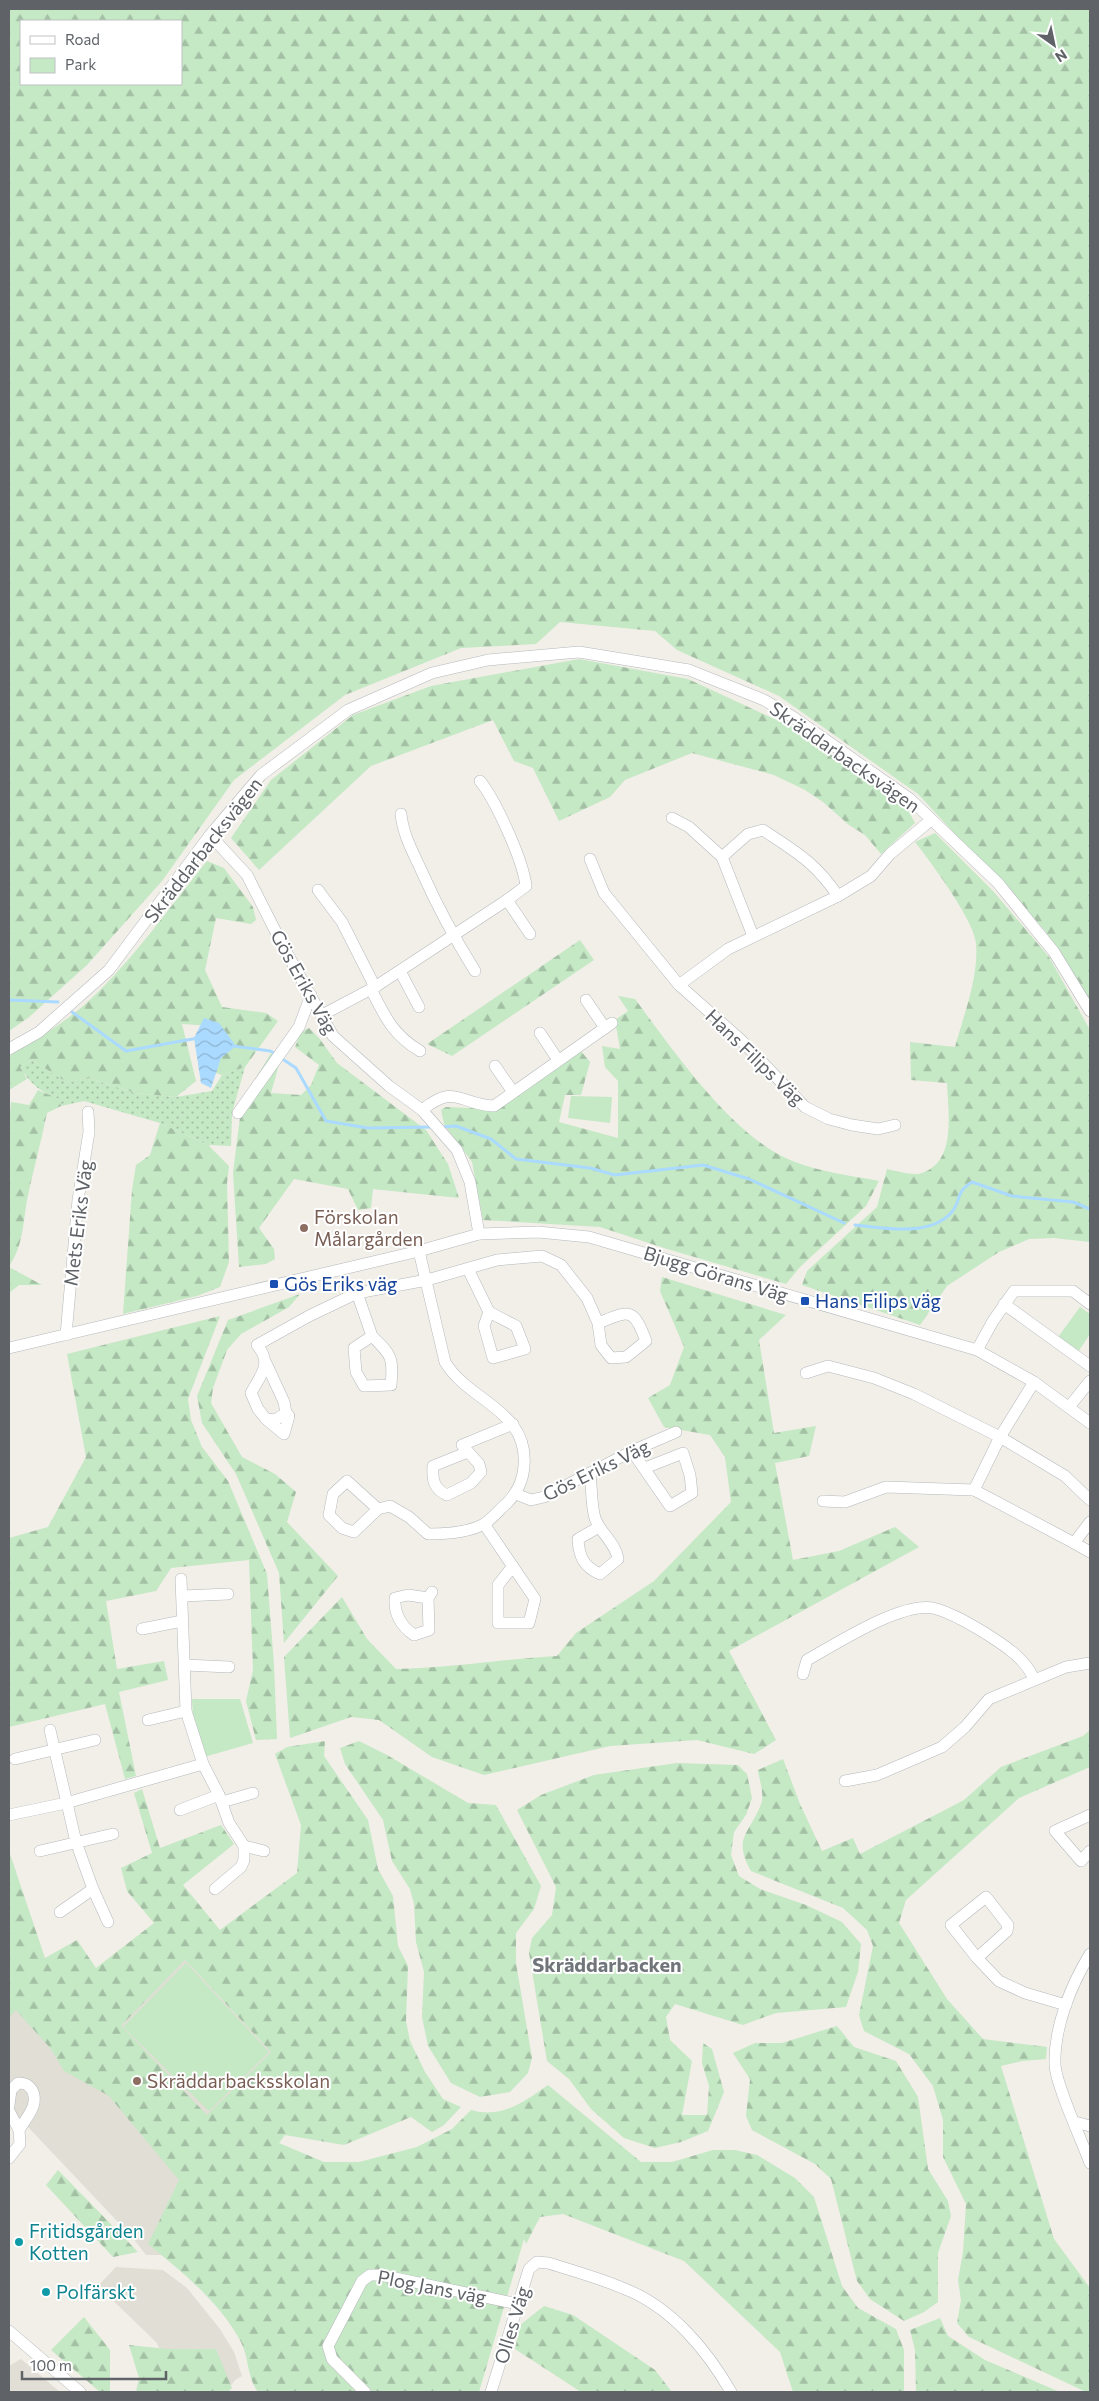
<svg xmlns="http://www.w3.org/2000/svg" width="1099" height="2401" font-family="Commissioner,sans-serif">
<style>
.education{fill:#e1ded6}
.grass{fill:url(#grass-dots)}
.forest{fill:url(#forest-firs);fill-rule:evenodd}
.park{fill:#c5e8c5}
.water{fill:url(#water-waves)}
.lines{fill:none;stroke-linecap:round;stroke-linejoin:round}
.stream{stroke:#aadaff;stroke-width:3}
.minor-casing{stroke:#b5b8bc;stroke-width:12}
.minor{stroke:#fff;stroke-width:11}
.education-dot{fill:#8d6e63;stroke:#fff;stroke-width:2}
.transit-dot{fill:#1a4fb4;stroke:#fff;stroke-width:2}
.culture-dot{fill:#0f9aa8;stroke:#fff;stroke-width:2}
.labels{text-anchor:middle;stroke-width:4;stroke-linejoin:round;paint-order:stroke}
.street-label{font-size:19px;fill:#5f6368;stroke:#fff}
.education-label{font-size:19px;fill:#785e54;stroke:#fff;text-anchor:start}
.transit-label{font-size:19px;fill:#164399;stroke:#fff;text-anchor:start}
.culture-label{font-size:19px;fill:#0d838f;stroke:#fff;text-anchor:start}
.neighbourhood-label{font-size:20px;font-weight:bold;fill:#70757a;stroke:#fff}
</style>
<defs>
<pattern id="grass-dots" width="8" height="8" patternUnits="userSpaceOnUse" patternTransform="scale(1.25)"><rect width="8" height="8" fill="#c5e8c5"/><path d="M2 2h.1M6 6h.1" fill="none" stroke="#a3c0a4" stroke-width="1.8" stroke-linecap="round"/></pattern>
<pattern id="forest-firs" width="22" height="20" patternUnits="userSpaceOnUse" patternTransform="scale(1.25)"><rect width="22" height="20" fill="#c5e8c5"/><path d="M5 1l3.5 6h-7zM16 11l3.5 6h-7z" fill="#a3c0a4"/></pattern>
<pattern id="water-waves" width="16" height="10" patternUnits="userSpaceOnUse" patternTransform="scale(1.25)"><rect width="16" height="10" fill="#aadaff"/><path d="M0 5q4-4 8 0t8 0" fill="none" stroke="#8eb4d2"/></pattern>
</defs>
<rect width="100%" height="100%" fill="#f1efe8"/>
<!-- education -->
<g class="education">
<polygon points="185,1960 271,2052 163,2255 146,2255 132,2237 29,2128 9,2110 9,2009"/>
<polygon points="116,2267 163,2270 187,2288 220,2329 234,2352 242,2376 235,2380 226,2392 184,2392 156,2342 98,2286"/>
<polygon points="21,2359 60,2392 9,2392 9,2366"/>
</g>
<!-- grass -->
<path class="grass" d="M32,1060L68,1083L86,1077L135,1093L176,1097L212,1091L222,1075L245,1067L232,1113L231,1146L208,1145L160,1123L84,1101L61,1106L58,1099C40,1091 30,1084 20,1067Z"/>
<!-- forest -->
<g class="forest">
<path d="M9,9H1090V1004L1046,932L918,794L779,696L677,650L655,631L560,622L536,644L461,648L345,695L234,780L162,881L87,965L28,1018L9,1031ZM21,21H181V84H21Z"/>
<polygon points="579,659 688,679 794,728 908,810 915,823 881,854 865,835 849,825 823,802 805,790 774,775 692,753 625,780 610,797 559,821 533,768 514,761 493,720 371,766 259,870 231,838 271,780 353,715 431,686"/>
<path d="M935,833L993,891L1049,957L1090,1030V1242L1054,1238L1029,1239L999,1252L947,1286L920,1325L802,1285L807,1271L877,1207L887,1169C896,1171 913,1176 922,1173C957,1162 948,1111 947,1083L911,1080L910,1042L955,1047C964,1014 979,977 976,943C974,920 930,861 915,842Z"/>
<path d="M207,861L224,868L253,907L256,920L251,924L216,918L205,970L222,1007L266,1013L278,1021L245,1067L222,1075L213,1072V1026L182,1024L196,1081L176,1097L135,1093L86,1077L68,1083L32,1060L20,1067L27,1079L9,1090V1056C34,1041 59,1026 82,1007C128,967 168,909 207,861Z"/>
<polygon points="580,940 594,960 452,1056 427,1044"/>
<path d="M618,996L635,999C673,1050 731,1135 790,1160C818,1172 849,1175 879,1181L866,1206L800,1267L786,1284L664,1248L600,1227L483,1220L472,1162L444,1124L441,1110L446,1107L494,1109L580,1050L590,1062L581,1095H565L559,1122L618,1138V1081L605,1067L602,1046L620,1049L615,1020L628,1011Z"/>
<polygon points="309,1028 319,1038 337,1063 426,1130 448,1164 459,1198 373,1189 371,1208 358,1210 348,1189 294,1179 259,1228 274,1249 275,1259 266,1264 239,1267 233,1173 242,1101 271,1053 280,1061 271,1093 301,1095 311,1085 319,1065 295,1047 301,1032"/>
<path d="M38,1090L59,1099L61,1106L47,1113C41,1142 33,1171 27,1200C23,1223 23,1247 9,1266V1125L11,1102L29,1105Z"/>
<polygon points="160,1123 208,1145 229,1166 227,1183 229,1262 220,1287 197,1296 123,1314 132,1190 136,1165 150,1155"/>
<polygon points="9,1267 42,1285 19,1285 9,1293"/>
<path d="M662,1277L786,1315L759,1340L774,1433L816,1426L809,1456L775,1463L793,1560L839,1551L895,1527L919,1547L729,1651L776,1740L754,1754L697,1740L610,1746L484,1775L432,1757L379,1720L351,1717L290,1738L284,1657L342,1597L367,1639L396,1669C450,1668 503,1659 557,1656L576,1633L654,1581L731,1502L725,1457L710,1435L664,1427L648,1398L670,1385L684,1347L660,1291Z"/>
<polygon points="300,1294 289,1307 241,1334 227,1350 213,1388 211,1403 242,1457 275,1474 296,1492 287,1522 338,1576 284,1643 279,1573 236,1474 202,1423 197,1396 228,1320"/>
<polygon points="220,1316 188,1399 191,1420 202,1447 228,1481 267,1574 274,1665 277,1739 256,1740 246,1701 253,1670 249,1560 171,1568 156,1591 106,1601 117,1669 164,1661 168,1680 119,1692 136,1776 125,1779 105,1704 9,1727 9,1538 48,1527 86,1457 67,1354"/>
<path d="M1090,1730V1767L1019,1798L906,1900L899,1923L947,1999L983,2039L1047,2047L1046,2059L1022,2061L1001,2066L1054,2239L1090,2288V2392H1086L969,2337L957,2323L961,2300L958,2280L963,2252L966,2204L943,2157V2120L933,2086L909,2054L864,2031L859,2015L873,1946L867,1930L843,1908L751,1871C732,1837 750,1834 761,1804C765,1795 759,1779 758,1770L783,1759L800,1804L822,1851L853,1838L860,1854L964,1800L1001,1767L1083,1736Z"/>
<path d="M325,1741L324,1756L368,1820L378,1869L393,1896L398,1946L408,1966L406,2021L410,2041L425,2072L443,2099L461,2107L444,2125L432,2132L411,2117L344,2145L285,2135L279,2143L324,2162H359L417,2147L452,2129L471,2110C502,2119 524,2102 548,2085L641,2162H672L713,2150H735L757,2155L795,2178L814,2197L842,2286L858,2308L896,2329L904,2350V2392H793L780,2352L684,2261L563,2214L540,2217L526,2244L524,2239L479,2392H258C247,2377 249,2358 241,2342C219,2301 183,2273 148,2244L179,2180L109,2096L64,2071L51,2049L16,2010L9,2017V1851L45,1958L77,1940L96,1968L154,1923L127,1891L121,1868L152,1853L134,1793L142,1789L160,1848L221,1825L234,1844L183,1885L220,1930L297,1873L301,1825L275,1754L287,1747ZM185,1960L271,2052L207,2115L121,2026Z"/>
<polygon points="359,1741 387,1755 468,1803 496,1805 541,1886 534,1909 516,1933 516,1963 532,2058 528,2073 510,2092 480,2097 451,2083 428,2046 422,2017 424,1972 416,1942 414,1904 410,1889 392,1861 383,1820 345,1764 340,1748"/>
<polygon points="677,1763 738,1765 747,1774 752,1798 746,1815 734,1832 731,1855 739,1876 760,1889 806,1905 842,1922 861,1944 858,1972 846,2007 776,2013 743,2025 675,2004 666,2017 670,2040 692,2061 682,2115 707,2115 709,2086 702,2063 703,2043 712,2049 724,2092 708,2131 681,2142 655,2148 624,2138 591,2109 569,2079 547,2061 529,1953 532,1938 552,1915 556,1887 517,1810 541,1795 594,1775"/>
<polygon points="837,2026 854,2047 896,2061 918,2097 928,2169 948,2201 951,2216 938,2253 938,2302 924,2312 904,2321 870,2299 857,2281 831,2179 815,2164 752,2130 746,2116 750,2079 733,2053 755,2043 782,2043"/>
<polygon points="58,2170 138,2252 113,2257 46,2185"/>
<polygon points="544,2306 573,2315 655,2370 672,2392 581,2392 515,2349 520,2325"/>
<polygon points="84,2317 110,2350 110,2392 100,2392 51,2350"/>
<polygon points="940,2318 948,2336 985,2360 1060,2392 916,2392 915,2350 910,2330"/>
<polygon points="129,2345 167,2349 216,2349 232,2388 228,2392 136,2392 139,2378"/>
</g>
<!-- park -->
<g class="park">
<polygon points="571,1096 612,1097 610,1123 568,1118"/>
<polygon points="1080,1307 1090,1314 1090,1334 1078,1352 1056,1340"/>
<polygon points="192,1699 240,1699 253,1743 204,1757 193,1718"/>
<polygon points="186,1963 269,2052 209,2111 123,2027"/>
</g>
<!-- water -->
<polygon class="water" points="204,1018 219,1023 236,1046 221,1058 211,1088 201,1083 194,1038"/>
<g class="lines">
<!-- stream -->
<g class="stream">
<polyline points="9,1000 58,1002"/>
<polyline points="72,1012 126,1051 198,1038"/>
<polyline points="233,1046 270,1051 276,1054"/>
<polyline points="281,1058 296,1068 326,1121 368,1128 432,1127"/>
<polyline points="441,1127 456,1126 491,1139 516,1159 590,1168 615,1175 703,1165 749,1179 844,1223"/>
<path d="M855,1225C884,1228 929,1237 951,1213C962,1201 954,1193 972,1182L1012,1196L1073,1202L1090,1209"/>
</g>
<defs>
<g id="minor">
<path d="M401,814C403,835 413,852 422,872C437,906 455,939 475,971"/>
<path d="M672,818L689,827L722,857L748,834L763,830C796,852 815,862 838,896"/>
<polyline points="210,835 247,875 283,946 333,1036 389,1086 422,1110 457,1150 470,1182 479,1234"/>
<polyline points="722,857 753,936"/>
<polyline points="590,859 604,893 679,985 741,1040 805,1107 829,1119 852,1125 878,1129 895,1125"/>
<polyline points="318,890 342,922 375,987"/>
<polyline points="507,900 530,934"/>
<polyline points="400,971 419,1007"/>
<polyline points="679,985 728,949 838,896 871,876 890,854 931,820"/>
<path d="M371,989C385,1017 393,1035 420,1051"/>
<polyline points="586,1000 605,1028"/>
<path d="M322,1015L375,987L507,900L526,886C523,860 496,801 480,781"/>
<polyline points="540,1033 558,1060"/>
<polyline points="9,1049 39,1032 109,970 210,835 261,775 348,710 432,673 488,660 579,652 689,670 764,700 793,717 910,799 998,883 1054,952 1090,1011"/>
<polyline points="495,1066 513,1092"/>
<path d="M422,1110C456,1083 458,1104 494,1106L612,1023"/>
<polyline points="238,1113 299,1027 311,995"/>
<polyline points="468,1269 489,1312 484,1326 493,1358 525,1349 516,1326 489,1312"/>
<path d="M357,1293L372,1336L354,1348L356,1372L364,1386L391,1385C394,1357 391,1355 372,1336"/>
<polyline points="1004,1304 1090,1366"/>
<polyline points="66,1335 78,1200 89,1132 88,1112"/>
<polyline points="9,1348 419,1251 479,1234 538,1232 589,1237 977,1350 1034,1382 1090,1423"/>
<polyline points="977,1350 993,1321 1014,1291 1073,1291 1090,1304"/>
<path d="M266,1363L284,1402L286,1413L275,1420L266,1419L258,1409L251,1393C261,1374 273,1364 257,1345L309,1316L357,1293L427,1280L497,1260L542,1256L561,1265L587,1298L598,1323L601,1345L611,1358L626,1357L646,1341C633,1306 629,1311 598,1323"/>
<polyline points="806,1373 828,1366 874,1378 914,1394 1000,1437 1065,1476 1090,1500"/>
<polyline points="1069,1407 1090,1381"/>
<polyline points="266,1419 284,1434 289,1416 286,1413"/>
<polyline points="632,1451 670,1506 692,1493 690,1475 683,1453 645,1468"/>
<path d="M468,1452L433,1466C432,1480 434,1489 447,1495L471,1483L481,1472L479,1464L462,1445L513,1424"/>
<path d="M590,1474C592,1488 591,1505 595,1518C600,1533 616,1543 618,1559L600,1574C584,1567 579,1557 578,1539L599,1527"/>
<polyline points="974,1490 1000,1437 1034,1382"/>
<polyline points="516,1494 531,1500 544,1497 632,1451 676,1432"/>
<polyline points="823,1501 845,1502 886,1487 974,1490 1074,1543"/>
<path d="M378,1509L354,1532L342,1528L329,1515L333,1494L347,1481L378,1509L390,1506L409,1517L428,1534C446,1534 468,1533 484,1524C492,1519 500,1509 507,1503C518,1492 523,1481 524,1466C529,1410 469,1402 445,1362L419,1251"/>
<polyline points="1090,1522 1074,1543 1090,1552"/>
<polyline points="484,1524 535,1599 529,1623 498,1623 498,1585 513,1566"/>
<polyline points="181,1579 186,1711 203,1764 219,1795 229,1823 244,1846 244,1860 241,1867 215,1889"/>
<polyline points="183,1596 228,1594"/>
<path d="M428,1598L408,1595L395,1598C394,1613 401,1626 414,1635L429,1630L428,1598L432,1592"/>
<polyline points="142,1629 182,1621"/>
<polyline points="185,1665 229,1667"/>
<path d="M803,1674L807,1660C836,1644 900,1602 933,1608C950,1612 970,1624 985,1633C1004,1645 1025,1658 1034,1679"/>
<polyline points="148,1720 186,1711"/>
<polyline points="50,1730 76,1842 93,1889 60,1912"/>
<polyline points="15,1759 95,1740"/>
<polyline points="845,1781 877,1775 942,1747 965,1727 989,1699 1066,1667 1090,1663"/>
<polyline points="222,1802 253,1793"/>
<polyline points="180,1810 219,1795"/>
<polyline points="9,1815 66,1803 203,1764"/>
<polyline points="1090,1815 1055,1831 1081,1861 1090,1851"/>
<polyline points="244,1846 264,1851"/>
<polyline points="40,1851 113,1834"/>
<polyline points="93,1889 108,1922"/>
<path d="M1090,1954C1071,1985 1054,2027 1055,2064C1055,2083 1082,2141 1090,2163"/>
<polyline points="977,1958 951,1925 986,1897 1008,1925 1007,1931 977,1958 999,1981 1025,1993 1066,2005"/>
<path d="M9,2105L11,2090L18,2083C24,2083 28,2084 32,2090C40,2104 26,2118 19,2130"/>
<polyline points="9,2111 19,2130 20,2144 9,2158"/>
<polyline points="1075,2122 1090,2126"/>
<polyline points="9,2331 80,2392"/>
<polyline points="365,2392 332,2359 328,2346 362,2281 370,2275 381,2275 518,2304"/>
<path d="M491,2392L529,2269L537,2262L548,2263C574,2271 600,2278 625,2289C671,2307 707,2350 731,2392"/>
</g>
</defs>
<!-- minor casing -->
<use href="#minor" class="minor-casing"/>
<!-- minor -->
<use href="#minor" class="minor"/>
</g>
<!-- markers -->
<g class="education-dot">
<circle cx="304" cy="1228" r="5"/>
<circle cx="137" cy="2081" r="5"/>
</g>
<g class="transit-dot">
<rect x="269" y="1279" width="10" height="10" rx="2.5"/>
<rect x="800" y="1296" width="10" height="10" rx="2.5"/>
</g>
<g class="culture-dot">
<circle cx="19" cy="2242" r="5"/>
<circle cx="46" cy="2292" r="5"/>
</g>
<g class="labels">
<!-- street labels -->
<g class="street-label">
<text transform="translate(845 757) rotate(35)" y="7">Skräddarbacksvägen</text>
<text transform="translate(203 850) rotate(-52)" y="7">Skräddarbacksvägen</text>
<text transform="translate(304 982) rotate(61)" y="7">Gös Eriks Väg</text>
<text transform="translate(755 1057) rotate(44)" y="7">Hans Filips Väg</text>
<text transform="translate(78 1223) rotate(-83)" y="7">Mets Eriks Väg</text>
<text transform="translate(716 1274) rotate(17)" y="7">Bjugg Görans Väg</text>
<text transform="translate(596 1470) rotate(-26)" y="7">Gös Eriks Väg</text>
<text transform="translate(432 2287) rotate(11)" y="7">Plog Jans väg</text>
<text transform="translate(512 2325) rotate(-73)" y="7">Olles Väg</text>
</g>
<!-- education labels -->
<g class="education-label">
<text x="314" y="1224">Förskolan<tspan x="314" dy="22">Målargården</tspan></text>
<text x="147" y="2088">Skräddarbacksskolan</text>
</g>
<!-- transit labels -->
<g class="transit-label">
<text x="284" y="1291">Gös Eriks väg</text>
<text x="815" y="1308">Hans Filips väg</text>
</g>
<!-- culture labels -->
<g class="culture-label">
<text x="29" y="2238">Fritidsgården<tspan x="29" dy="22">Kotten</tspan></text>
<text x="56" y="2299">Polfärskt</text>
</g>
<!-- neighbourhood labels -->
<g class="neighbourhood-label">
<text x="607" y="1972">Skräddarbacken</text>
</g>
</g>
<!-- border -->
<rect width="1099" height="2401" fill="none" stroke="#5f6368" stroke-width="20"/>
<!-- legend -->
<rect x="20" y="20" width="162" height="65" fill="#ffffff" stroke="#bfc1c3"/>
<rect x="30" y="36" width="25" height="8" fill="#ffffff" stroke="#bfc1c3"/>
<text x="65" y="45" font-size="15" fill="#5f6368">Road</text>
<rect x="30" y="58" width="25" height="15" fill="#c5e8c5" stroke="#bfc1c3"/>
<text x="65" y="70" font-size="15" fill="#5f6368">Park</text>
<!-- north arrow -->
<g transform="translate(1054 45) rotate(147)" stroke="#ffffff" stroke-width="4" paint-order="stroke">
<path d="M0-4L9 19L0 12L-9 19Z" fill="#5f6368"/>
<text y="-8" font-size="14" font-weight="bold" text-anchor="middle" fill="#5f6368">N</text>
</g>
<!-- scale -->
<path d="M22 2371v8h144v-8" fill="none" stroke="#5f6368" stroke-width="2.5"/>
<text x="30" y="2371" font-size="15" fill="#5f6368" stroke="#ffffff" stroke-width="4" paint-order="stroke">100 m</text>
</svg>
